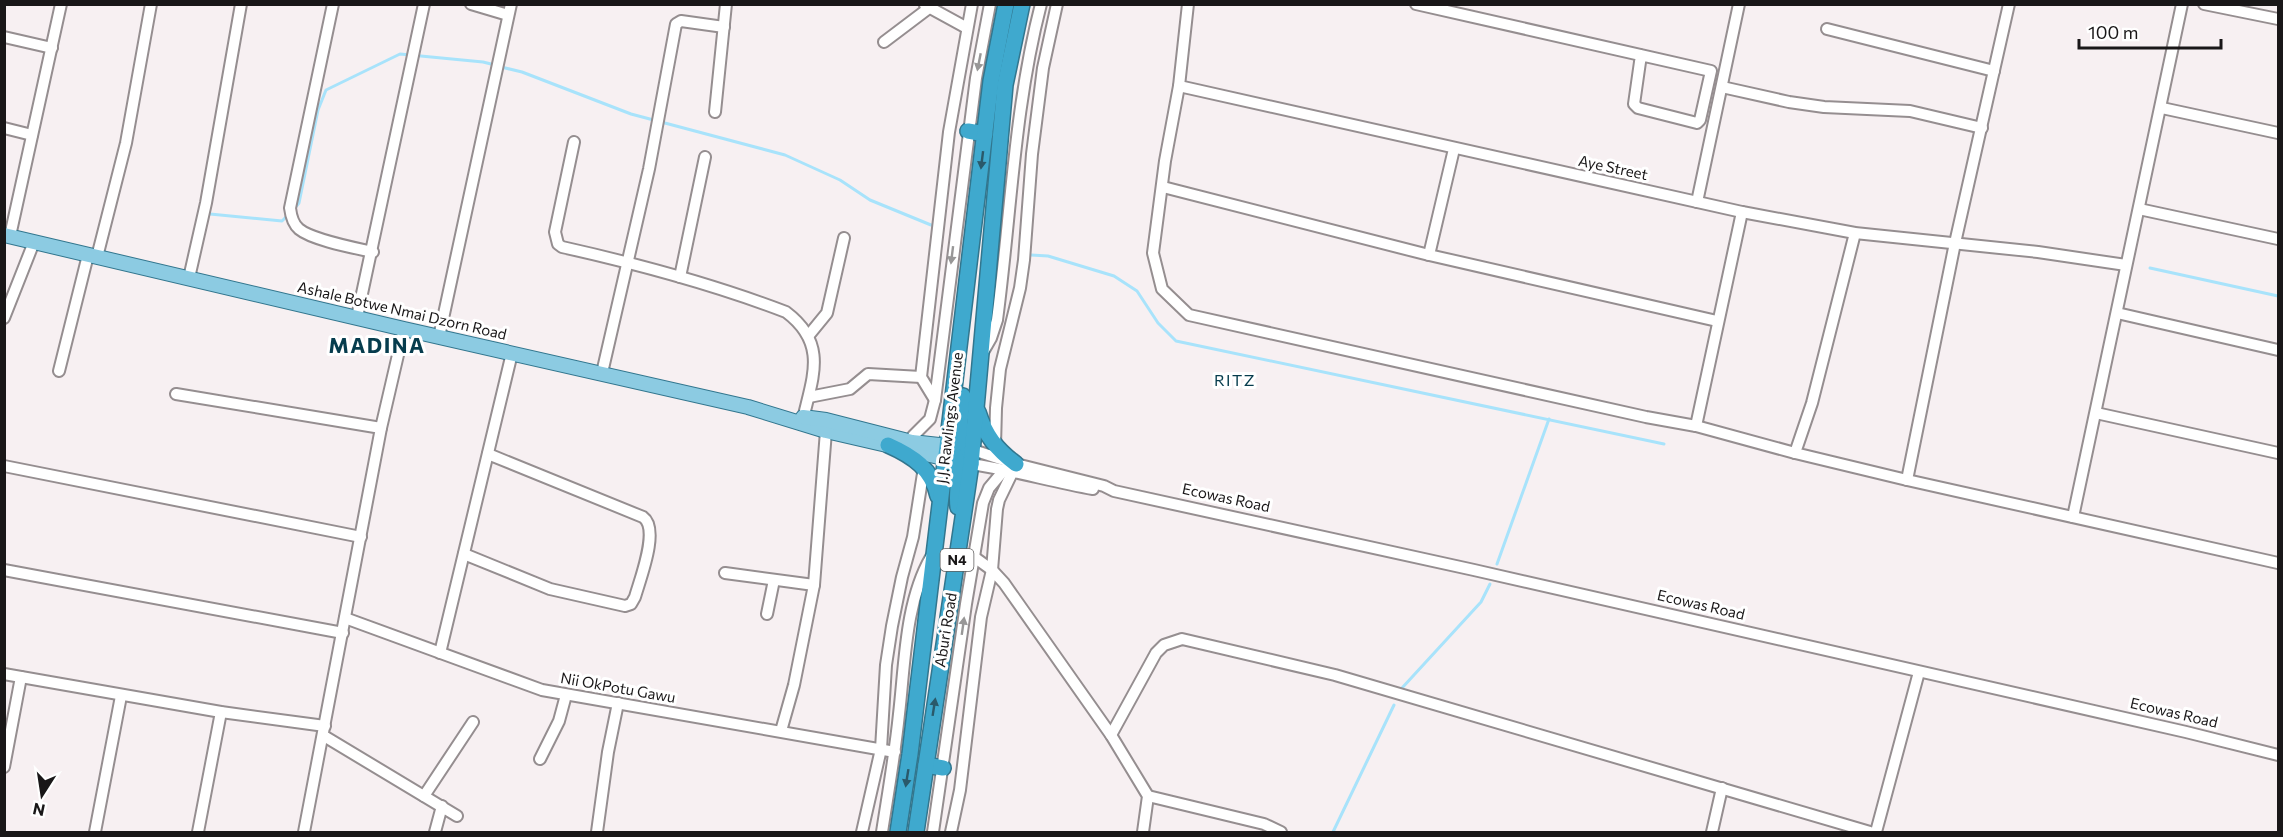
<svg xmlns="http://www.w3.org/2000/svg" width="2283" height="837" font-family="Commissioner,sans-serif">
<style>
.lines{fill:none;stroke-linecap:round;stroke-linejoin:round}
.stream{stroke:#a8e3fb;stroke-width:3}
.minor-casing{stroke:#958e90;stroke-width:14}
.major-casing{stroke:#32768e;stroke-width:16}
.highway-casing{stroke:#32768e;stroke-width:18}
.minor{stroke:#fff;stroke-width:10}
.major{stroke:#8ccbe2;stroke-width:14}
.highway{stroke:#3fa9ce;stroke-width:15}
.oneway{fill:#989797}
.oneway2{fill:#2a596a}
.labels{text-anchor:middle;stroke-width:6;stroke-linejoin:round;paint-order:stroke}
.shield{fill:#fff;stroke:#5e5d5d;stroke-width:1.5}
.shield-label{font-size:14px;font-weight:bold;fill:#191718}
.street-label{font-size:15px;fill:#191718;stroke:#fff}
.neighbourhood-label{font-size:16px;letter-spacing:1.5px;fill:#063c4d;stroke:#fff}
.district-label{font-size:21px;font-weight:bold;letter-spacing:1.5px;fill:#063c4d;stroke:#fff}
</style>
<rect width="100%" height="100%" fill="#f7f0f2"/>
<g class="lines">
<!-- stream -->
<g class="stream">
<polyline points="501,67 522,72 631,114 785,155 840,180 870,200 931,225"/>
<polyline points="294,209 299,203 318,110 326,90 400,54 483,62 495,65"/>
<polyline points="210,214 282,221 287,216"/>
<polyline points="1031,255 1048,256 1114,276 1137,291 1158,323 1176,341 1664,444"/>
<polyline points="2150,268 2278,296"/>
<polyline points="1497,564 1549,419"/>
<polyline points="1402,688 1481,602 1490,584"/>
<polyline points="1333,832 1394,705"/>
</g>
<defs>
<g id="minor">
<path d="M333,4L290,208C291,216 293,224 299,229C312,240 355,248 373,252"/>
<polyline points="471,4 508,15"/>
<polyline points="1188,4 1179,86 1742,212 1855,233 2038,252 2126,265"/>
<polyline points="1416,4 1711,71 1700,120 1697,123 1638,108 1634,104 1641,55"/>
<polyline points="2204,4 2278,19"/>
<polyline points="925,5 967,28"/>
<polyline points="1827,29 1994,71"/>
<polyline points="4,37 52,48"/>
<polyline points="884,42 929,8"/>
<polyline points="1179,86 1165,161 1153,253 1162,289 1189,315 1646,417 1696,426 1795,453"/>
<polyline points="1722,87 1789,102 1824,107 1910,111 1982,128"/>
<polyline points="2162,108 2278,133"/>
<polyline points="715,112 726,4"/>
<polyline points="4,128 32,135"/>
<path d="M574,142L555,232L558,244L562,247C638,264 713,284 786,312C830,345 811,380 802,424"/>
<polyline points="1163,187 1429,255 1717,321"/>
<polyline points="1697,202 1739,4"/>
<polyline points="2139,209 2278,239"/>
<polyline points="1855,233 1812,403 1795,453 1907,480 2278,563"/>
<polyline points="10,236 61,4"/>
<polyline points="1429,255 1454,149"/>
<polyline points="97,257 126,143 151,4"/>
<polyline points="680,277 705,157"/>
<polyline points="189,278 206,203 241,4"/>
<polyline points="2117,313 2278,350"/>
<polyline points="357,317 424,4"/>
<polyline points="4,318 34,242"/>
<polyline points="809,335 827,313 844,238"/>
<polyline points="439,337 511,4"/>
<path d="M983,352L991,338L997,320C1011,215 1014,108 1041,4"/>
<polyline points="59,371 88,255"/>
<polyline points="602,373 649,169 676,24 681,21 724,27"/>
<polyline points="176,394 381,428"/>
<polyline points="809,397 850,389 868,374 921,377"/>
<polyline points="935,400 921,377 949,132 972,4"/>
<polyline points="2096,413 2278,453"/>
<polyline points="1696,426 1742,212"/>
<polyline points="912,442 913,436 930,419 935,400 976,78 990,4"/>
<polyline points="995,446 996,408 1000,369 1020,288 1024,260 1032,154 1043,68 1057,4"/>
<polyline points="973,450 1016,464 1104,486 1114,491 1474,570 2186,732 2278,755"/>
<path d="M971,464C1013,470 1052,482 1093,489"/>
<polyline points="4,466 361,537"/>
<polyline points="1907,480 1955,243 2009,4"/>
<polyline points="2073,517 2182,4"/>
<path d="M464,554L550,589L625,606L631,604L635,597C640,579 660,529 643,517L488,454"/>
<polyline points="974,557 992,570 1004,583 1111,735 1148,796 1143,832"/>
<polyline points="4,570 343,633"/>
<polyline points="725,573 814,585"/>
<polyline points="767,614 774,580"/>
<polyline points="345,618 542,690 895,752"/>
<polyline points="440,653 512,353"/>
<polyline points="4,674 221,712 325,726"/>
<polyline points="781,731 794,685 814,585 826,431"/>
<polyline points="1111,735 1156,653 1164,645 1182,639 1335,675 1870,832"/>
<polyline points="324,736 457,816"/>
<polyline points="540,759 559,721 566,695"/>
<polyline points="4,767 21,677"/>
<polyline points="424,796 473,722"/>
<polyline points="1148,796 1264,824 1281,832"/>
<polyline points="95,832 121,696"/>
<polyline points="198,832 221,712"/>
<polyline points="304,832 381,428 404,329"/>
<polyline points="435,832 442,806"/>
<polyline points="597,832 608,752 618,703"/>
<polyline points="862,832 881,749 886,665 892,626 902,577 913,537 924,467"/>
<path d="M882,832C888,793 895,754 899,714C905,663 905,602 931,557"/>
<polyline points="933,832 966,604 983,503 989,488 1005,469"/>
<polyline points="951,832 960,790 981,617 992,570 997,509 999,500 1013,471"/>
<polyline points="1712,832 1722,788"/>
<polyline points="1876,832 1919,672"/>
</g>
<g id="major">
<polyline points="4,235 404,329 748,407 826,431 956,461"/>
<polyline points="803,417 826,420 912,442 957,447"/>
</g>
<g id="highway">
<polyline points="968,131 985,134"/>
<path d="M963,396C961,421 953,444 971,464"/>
<path d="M978,412C985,435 997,450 1016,464"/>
<path d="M888,445C913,456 932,469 938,496"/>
<path d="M951,450C965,465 955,488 958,507"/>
<polyline points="926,765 943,768"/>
<polyline points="898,832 910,754 991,81 1006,4"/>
<polyline points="916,832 971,464 1005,85 1022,4"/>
</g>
</defs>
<!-- minor casing -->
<use href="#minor" class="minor-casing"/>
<!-- major casing -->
<use href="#major" class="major-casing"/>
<!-- highway casing -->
<use href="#highway" class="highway-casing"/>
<!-- minor -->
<use href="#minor" class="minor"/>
<!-- major -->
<use href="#major" class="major"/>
<!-- highway -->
<use href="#highway" class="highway"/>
</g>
<!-- one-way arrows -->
<defs><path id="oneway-solid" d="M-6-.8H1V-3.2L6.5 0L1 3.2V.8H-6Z" transform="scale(1.5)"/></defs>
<g class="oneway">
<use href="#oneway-solid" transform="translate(979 62) rotate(101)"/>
<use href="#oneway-solid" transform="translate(952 255) rotate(97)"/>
<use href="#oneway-solid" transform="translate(963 626) rotate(-82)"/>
</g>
<g class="oneway2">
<use href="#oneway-solid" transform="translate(982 160) rotate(97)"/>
<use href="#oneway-solid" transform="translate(934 707) rotate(-81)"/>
<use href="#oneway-solid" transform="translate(907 778) rotate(99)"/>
</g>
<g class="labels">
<!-- shield labels -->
<rect class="shield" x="940.5" y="549" width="33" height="22" rx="4.5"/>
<g class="shield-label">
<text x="957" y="565">N4</text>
</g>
<!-- street labels -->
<g class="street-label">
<text transform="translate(1613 168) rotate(12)" y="5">Aye Street</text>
<text transform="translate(402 311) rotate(13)" y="5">Ashale Botwe Nmai Dzorn Road</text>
<text transform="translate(950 418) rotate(-83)" y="5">J.J. Rawlings Avenue</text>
<text transform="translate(1226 498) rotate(12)" y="5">Ecowas Road</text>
<text transform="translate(1701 605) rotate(13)" y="5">Ecowas Road</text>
<text transform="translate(946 630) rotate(-81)" y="5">Aburi Road</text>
<text transform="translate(618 688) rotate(10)" y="5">Nii OkPotu Gawu</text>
<text transform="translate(2174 713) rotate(13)" y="5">Ecowas Road</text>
</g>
<!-- neighbourhood labels -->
<g class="neighbourhood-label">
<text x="1235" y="386">RITZ</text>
</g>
<!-- district labels -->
<g class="district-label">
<text x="377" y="353">MADINA</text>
</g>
</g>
<!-- border -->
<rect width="2283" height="837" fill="none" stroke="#191718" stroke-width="12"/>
<!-- north arrow -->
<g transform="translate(42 795) rotate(192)" stroke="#ffffff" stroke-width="4.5" paint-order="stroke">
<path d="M0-4.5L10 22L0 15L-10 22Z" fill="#191718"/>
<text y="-9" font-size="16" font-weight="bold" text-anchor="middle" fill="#191718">N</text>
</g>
<!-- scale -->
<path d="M2079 39v9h142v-9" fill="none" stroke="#191718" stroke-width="3"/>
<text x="2088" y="39" font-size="18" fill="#191718" stroke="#ffffff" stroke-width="4.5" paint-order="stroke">100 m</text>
</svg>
